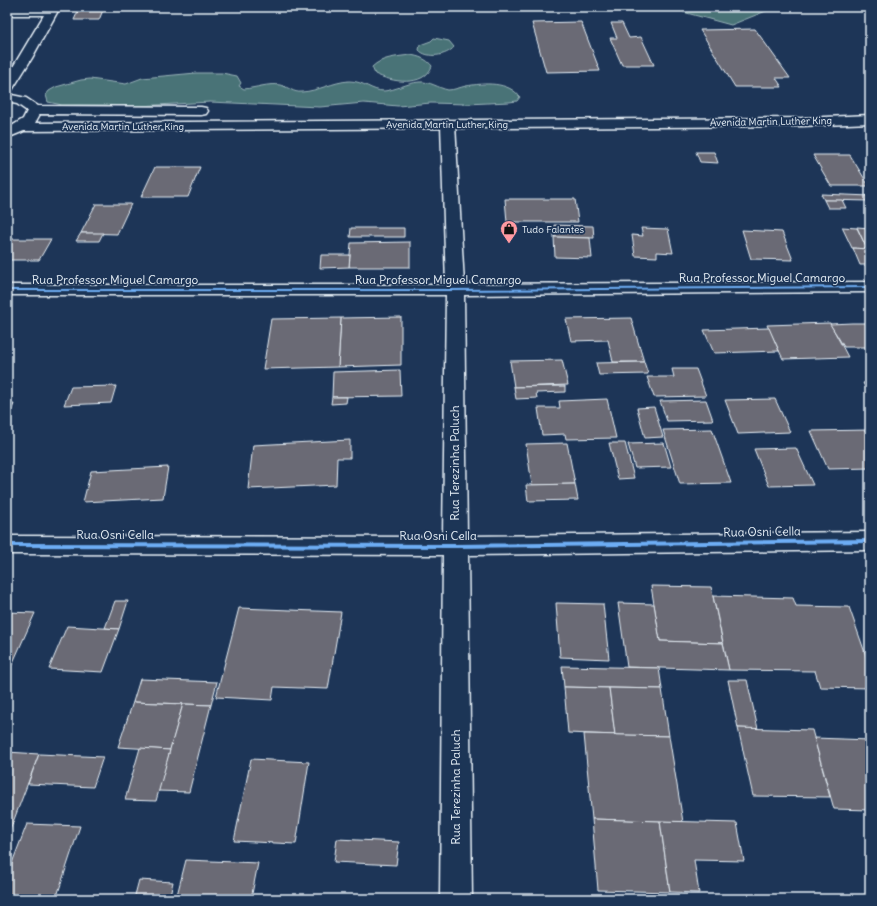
<svg xmlns="http://www.w3.org/2000/svg" width="877" height="906" font-family="Delius,sans-serif">
<style>
.green{fill:#497377;stroke:#98b2b8}
.building{fill:#6b6a74;stroke:#e8f1f8}
.lines{fill:none;stroke-linecap:round;stroke-linejoin:round}
.minor-casing{stroke:#e8f1f8;stroke-width:3}
.secondary-casing{stroke:#e8f1f8;stroke-width:3}
.minor{fill:#1d3557;fill-rule:evenodd}
.secondary{fill:#1d3557;fill-rule:evenodd}
.cycleway-casing{stroke:#1d3557;stroke-width:3}
.cycleway{fill:#6dadf4;fill-rule:evenodd}
.labels{text-anchor:middle;stroke-width:3.5;stroke-linejoin:round;paint-order:stroke}
.far-street-label{font-size:10px;fill:#e8f1f8;stroke:#1d3557}
.far-poi-label{font-size:10px;fill:#e8f1f8;stroke:#1d3557;text-anchor:start}
.street-label{font-size:12px;fill:#e8f1f8;stroke:#1d3557}
</style>
<rect width="100%" height="100%" fill="#1d3557"/>
<filter id="ink" filterUnits="userSpaceOnUse"><feTurbulence type="fractalNoise" baseFrequency=".025" numOctaves="2"/><feDisplacementMap in="SourceGraphic" scale="8" xChannelSelector="R" yChannelSelector="G"/><feConvolveMatrix kernelMatrix="1 2 1 2 8 2 1 2 1" color-interpolation-filters="sRGB"/></filter>
<g filter="url(#ink)">
<!-- green -->
<g class="green">
<polygon points="679,7 776,7 731,25 683,12"/>
<path d="M434,38L449,41L454,47C447,56 427,59 419,50L420,45L431,41Z"/>
<path d="M410,55C418,56 427,59 432,66C424,88 391,82 375,74L372,67C382,57 397,57 410,55Z"/>
<path d="M196,73H222L237,76L241,83L239,86L244,89C256,88 268,83 280,85C289,87 293,93 302,92C318,91 333,82 349,81C364,81 371,91 384,91C396,90 407,83 419,82C430,81 438,88 448,90C454,90 461,87 466,86C484,83 508,81 520,97L517,101L509,102L467,104L431,103L398,106L364,103L320,107L210,102L121,107L106,105H62L48,102L46,95L49,91L56,87L81,80L90,79L126,84L142,78Z"/>
</g>
<!-- building -->
<g class="building">
<polygon points="103,10 99,20 74,20 78,11"/>
<polygon points="581,22 600,71 546,72 532,23"/>
<polygon points="611,23 622,23 629,38 641,37 654,65 622,65 610,38 617,38"/>
<polygon points="755,29 790,78 776,78 782,87 735,87 700,30"/>
<polygon points="696,152 714,152 718,163 700,162"/>
<polygon points="813,155 850,155 869,186 831,186"/>
<polygon points="155,167 200,167 188,197 141,197"/>
<polygon points="821,194 870,196 870,201 824,200"/>
<polygon points="505,199 575,199 578,222 507,222"/>
<polygon points="824,200 842,200 846,208 828,208"/>
<polygon points="96,204 131,204 117,234 81,233"/>
<polygon points="554,225 593,226 594,238 554,237"/>
<polygon points="842,227 857,228 867,249 852,248"/>
<polygon points="857,227 870,228 870,249 867,249"/>
<polygon points="351,228 404,228 404,237 350,237"/>
<polygon points="641,228 668,229 673,253 657,252 657,257 635,256 632,235 643,236"/>
<polygon points="742,230 782,232 793,260 751,259"/>
<polygon points="81,233 103,233 99,241 76,241"/>
<polygon points="554,237 590,238 592,258 555,257"/>
<polygon points="8,239 51,239 39,260 7,260"/>
<polygon points="410,242 410,267 349,267 351,243"/>
<polygon points="853,248 867,249 870,255 870,265 860,265"/>
<polygon points="321,255 350,255 349,267 320,268"/>
<polygon points="401,317 401,365 338,367 341,318"/>
<polygon points="341,318 338,367 263,369 271,319"/>
<polygon points="631,318 644,362 613,362 608,340 571,341 566,319"/>
<polygon points="830,323 848,357 783,359 767,325"/>
<polygon points="852,323 870,323 870,353 865,347 844,347 830,324"/>
<polygon points="769,328 779,351 714,353 704,330"/>
<polygon points="562,360 568,385 514,387 510,361"/>
<polygon points="644,362 648,374 599,375 596,363"/>
<polygon points="672,369 696,369 706,396 654,397 647,377 674,377"/>
<polygon points="400,370 401,396 332,397 333,372"/>
<polygon points="870,382 870,396 863,383"/>
<polygon points="116,386 111,403 64,405 71,387"/>
<polygon points="565,386 565,392 536,393 537,398 516,399 514,387"/>
<polygon points="332,397 347,397 346,403 331,404"/>
<polygon points="607,399 616,438 566,439 565,434 542,435 538,408 560,408 559,401"/>
<polygon points="775,399 790,432 738,434 725,400"/>
<polygon points="706,400 713,420 667,421 660,401"/>
<polygon points="14,404 7,421 7,405"/>
<polygon points="654,407 663,437 645,438 637,408"/>
<polygon points="712,429 731,483 680,484 663,430"/>
<polygon points="870,430 870,468 828,469 811,431"/>
<polygon points="350,440 350,458 337,458 336,485 248,489 253,445"/>
<polygon points="567,443 575,484 532,485 526,444"/>
<polygon points="609,443 625,443 634,478 618,479"/>
<polygon points="664,443 671,467 635,468 628,444"/>
<polygon points="796,448 813,485 769,486 754,449"/>
<polygon points="168,467 163,498 83,502 91,471"/>
<polygon points="575,484 578,500 528,501 526,485"/>
<polygon points="651,586 711,587 723,643 660,641"/>
<polygon points="713,596 793,598 796,606 849,607 870,667 870,688 820,687 815,671 729,670"/>
<polygon points="115,601 128,601 119,629 105,628"/>
<polygon points="556,603 603,604 609,659 560,657"/>
<polygon points="618,603 654,604 660,641 723,643 729,670 627,667"/>
<polygon points="239,608 341,612 328,689 274,687 272,700 216,697"/>
<polygon points="7,612 35,613 11,667 7,667"/>
<polygon points="67,626 119,629 103,672 49,669"/>
<polygon points="562,666 659,668 662,689 564,687"/>
<polygon points="140,679 217,682 211,705 133,702"/>
<polygon points="728,680 747,680 758,729 738,728"/>
<polygon points="564,687 609,688 615,735 568,733"/>
<polygon points="609,688 662,689 669,736 615,735"/>
<polygon points="133,702 183,704 170,750 118,747"/>
<polygon points="183,704 211,705 189,792 158,791"/>
<polygon points="738,728 812,730 830,797 753,796"/>
<polygon points="584,734 669,736 683,822 592,819"/>
<polygon points="814,738 870,740 870,810 834,809"/>
<polygon points="140,748 170,750 156,801 125,800"/>
<polygon points="7,752 39,754 10,830 7,830"/>
<polygon points="39,754 103,757 93,787 28,784"/>
<polygon points="251,759 309,762 296,844 234,841"/>
<polygon points="592,819 660,821 670,892 598,890"/>
<polygon points="660,821 737,823 744,861 694,860 699,893 670,892"/>
<polygon points="27,824 80,826 56,899 7,899 7,876"/>
<polygon points="337,839 399,842 396,865 334,862"/>
<polygon points="186,860 258,863 251,899 176,899"/>
<polygon points="139,880 173,882 169,899 134,899"/>
</g>
<g class="lines">
<defs>
<g id="minor">
<polygon points="48,7 60,7 32,58 12,90 7,91 7,77 44,15 7,15 7,9 47,9"/>
<polygon points="448,120 453,121 455,124 464,284 870,282 870,292 464,295 467,536 870,532 870,550 468,555 472,899 440,899 443,555 7,554 7,536 443,537 446,295 7,295 7,285 446,285 441,124 443,121"/>
</g>
<polygon id="secondary" points="7,94 26,98 38,106 201,107 206,108 208,111 206,114 201,115 40,114 35,123 802,118 870,115 870,123 802,126 24,131 7,138 7,129 23,119 27,111 17,104 7,102"/>
</defs>
<!-- minor casing -->
<use href="#minor" class="minor-casing"/>
<!-- secondary casing -->
<use href="#secondary" class="secondary-casing"/>
<!-- minor -->
<use href="#minor" class="minor"/>
<!-- secondary -->
<use href="#secondary" class="secondary"/>
<defs>
<g id="cycleway">
<polygon points="870,286 870,288 455,291 7,291 7,289 455,289"/>
<polygon points="870,539 870,543 455,548 7,547 7,543 455,544"/>
</g>
</defs>
<!-- cycleway casing -->
<use href="#cycleway" class="cycleway-casing"/>
<!-- cycleway -->
<use href="#cycleway" class="cycleway"/>
</g>
</g>
<!-- icons -->
<defs>
<symbol id="shop-pin" viewBox="-11 -11 22 30"><path d="M0 17L-7.5 6A9.5 9.5 0 1 1 7.5 6Z" fill="#ff9aa2" stroke="#1d3557"/><path d="M-5-2.5h2.3a2.7 3.5 0 0 1 5.4 0H5L5.5 6h-11ZM-1.5-2.5h3a1.5 2.3 0 0 0-3 0Z" fill="#111"/></symbol>
</defs>
<g fill-rule="evenodd">
<use href="#shop-pin" x="499" y="219" width="20" height="27"/>
</g>
<g class="labels">
<!-- far-street labels -->
<g class="far-street-label">
<text transform="translate(771 121) rotate(-1)" y="4">Avenida Martin Luther King</text>
<text x="447" y="128">Avenida Martin Luther King</text>
<text x="123" y="130">Avenida Martin Luther King</text>
</g>
<!-- far-poi labels -->
<g class="far-poi-label">
<text x="522" y="233">Tudo Falantes</text>
</g>
<!-- street labels -->
<g class="street-label">
<text x="762" y="282">Rua Professor Miguel Camargo</text>
<text x="115" y="284">Rua Professor Miguel Camargo</text>
<text x="438" y="284">Rua Professor Miguel Camargo</text>
<text transform="translate(455 463) rotate(-90)" y="4">Rua Terezinha Paluch</text>
<text transform="translate(762 532) rotate(-1)" y="4">Rua Osni Cella</text>
<text x="115" y="539">Rua Osni Cella</text>
<text x="438" y="540">Rua Osni Cella</text>
<text transform="translate(456 787) rotate(-90)" y="4">Rua Terezinha Paluch</text>
</g>
</g>
<!-- margin -->
<rect width="877" height="906" fill="none" stroke="#1d3557" stroke-width="24"/>
<rect x="12" y="12" width="853" height="882" fill="none" stroke="#e8f1f8" stroke-width="1.5" filter="url(#ink)"/>
</svg>
